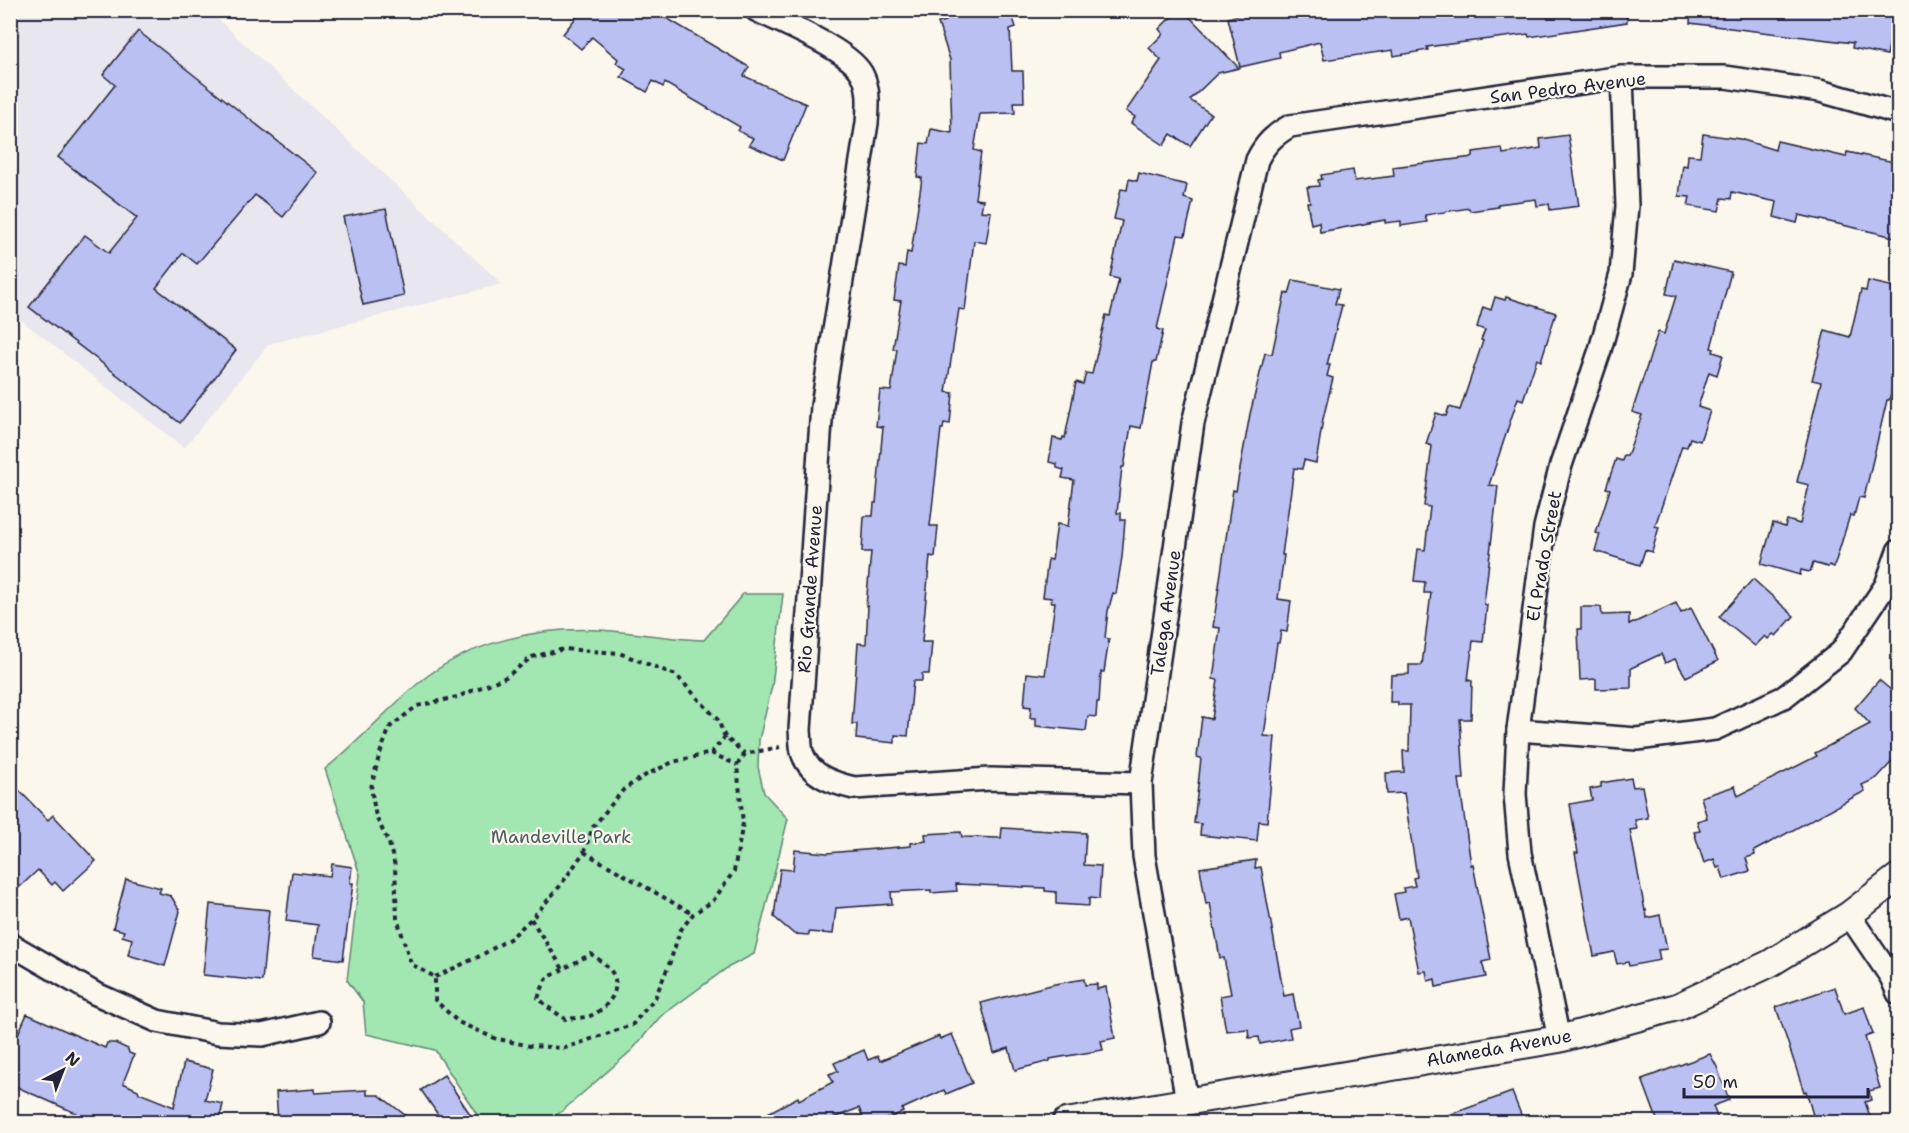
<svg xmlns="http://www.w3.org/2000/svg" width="1909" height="1133" font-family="'Shantell Sans',sans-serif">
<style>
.built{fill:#e8e6ee}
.green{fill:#a2e6b1;stroke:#628476;stroke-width:1.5}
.building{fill:#bbc0f2;stroke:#22223b;stroke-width:1.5}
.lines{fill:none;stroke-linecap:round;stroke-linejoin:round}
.minor-casing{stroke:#22223b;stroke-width:26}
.tertiary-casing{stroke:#22223b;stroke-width:30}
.path{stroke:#22223b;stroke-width:4;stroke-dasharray:4.5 4.5;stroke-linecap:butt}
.minor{stroke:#fbf7ec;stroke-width:21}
.tertiary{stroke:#fbf7ec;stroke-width:26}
.labels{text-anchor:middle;stroke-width:4.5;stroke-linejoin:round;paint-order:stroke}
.street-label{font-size:18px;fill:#22223b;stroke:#fbf7ec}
.park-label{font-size:18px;fill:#485d5e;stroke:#fbf7ec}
</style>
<rect width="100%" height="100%" fill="#fbf7ec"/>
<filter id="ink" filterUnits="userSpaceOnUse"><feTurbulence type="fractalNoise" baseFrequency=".0167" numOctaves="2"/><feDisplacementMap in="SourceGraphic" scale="12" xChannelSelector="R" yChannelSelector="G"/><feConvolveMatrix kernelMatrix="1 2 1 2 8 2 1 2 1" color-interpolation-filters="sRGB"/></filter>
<g filter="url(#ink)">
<!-- built -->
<polygon class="built" points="10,11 209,11 502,284 269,344 184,448 11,312"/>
<!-- green -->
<path class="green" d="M743,594H783L772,686L759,740L758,767L764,793L788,819L754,954L727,968L660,1017L632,1050L561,1112L545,1122H482L435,1050L366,1034L363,1002L347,980L360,875L325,769C361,741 390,705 426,677C474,641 540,627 599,630C634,632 668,639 704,640Z"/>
<!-- building -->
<g class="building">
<polygon points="582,10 653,10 749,67 744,76 806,104 783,160 749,145 753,138 738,131 740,127 665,83 663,87 653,81 647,92 621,77 626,69 616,63 618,59 592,37 581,49 563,34"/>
<polygon points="942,10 1010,10 1016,27 1010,29 1012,71 1023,71 1024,102 1014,102 1015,113 980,114 974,150 981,152 975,199 983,200 981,211 991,212 986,243 974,241 965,310 959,309 946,392 953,393 950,424 944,423 943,429 941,429 930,526 938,526 935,557 930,556 923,631 922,642 932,642 929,674 922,674 922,681 913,681 908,736 895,735 895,743 856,739 857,724 852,724 858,643 866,644 868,606 866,606 871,552 862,552 864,516 873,516 874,503 876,503 883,427 876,426 880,390 891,391 897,349 893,349 901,301 894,300 899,266 905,267 907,252 911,253 922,178 917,177 921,143 928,144 931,129 952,133 950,60 938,23 946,21"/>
<polygon points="1178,10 1183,10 1239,68 1218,73 1190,100 1211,114 1190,146 1171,134 1164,145 1131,123 1135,117 1126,111 1161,60 1149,48 1163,34 1159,29"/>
<polygon points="1238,10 1626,10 1627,22 1529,37 1528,34 1427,47 1428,50 1394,56 1393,50 1324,60 1320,42 1279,52 1280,58 1240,67 1228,18 1239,15"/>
<polygon points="1691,10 1896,10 1887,55 1852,48 1853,43 1690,23"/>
<polygon points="138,31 318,173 283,217 255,195 197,264 183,253 156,288 236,350 180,423 29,307 85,235 109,253 137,218 58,157 115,85 103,75"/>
<polygon points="1703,134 1740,139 1775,150 1777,141 1846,157 1847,152 1899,163 1899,238 1799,215 1797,223 1774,217 1777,202 1732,192 1731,199 1722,198 1719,211 1688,206 1690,197 1679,196 1683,165 1687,166 1688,155 1700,156"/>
<polygon points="1568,135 1579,206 1550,210 1549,204 1537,206 1536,199 1498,204 1498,207 1470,211 1469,208 1425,215 1427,222 1401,226 1401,221 1385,223 1385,220 1320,232 1319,222 1311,224 1307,202 1310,202 1307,187 1319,186 1318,180 1322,179 1321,175 1353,170 1355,181 1394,176 1393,167 1473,157 1473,152 1502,148 1503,154 1541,148 1540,139"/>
<polygon points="1139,173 1187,185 1184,198 1193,201 1185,236 1178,235 1157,329 1163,331 1156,362 1153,362 1141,428 1131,426 1124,467 1122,467 1117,513 1121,513 1121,520 1125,520 1122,557 1116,594 1113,593 1108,611 1105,638 1109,639 1104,672 1101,672 1099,702 1097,702 1096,717 1088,716 1086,731 1036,726 1036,718 1030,718 1031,707 1024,706 1027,673 1045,675 1055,602 1051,602 1052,598 1043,597 1048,559 1052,560 1057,524 1068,526 1074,480 1062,478 1064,470 1057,468 1057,464 1049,462 1053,438 1062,440 1063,437 1065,438 1076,382 1083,384 1086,373 1092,374 1106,315 1110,316 1119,279 1110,277 1122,221 1114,219 1121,189 1127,190 1129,179 1137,181"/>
<polygon points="386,209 404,296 363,305 343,217"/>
<polygon points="1674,259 1731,272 1711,348 1714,349 1713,352 1723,355 1717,375 1709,372 1698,407 1710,411 1700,441 1690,438 1687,447 1682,446 1655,526 1659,527 1652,552 1645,550 1640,565 1595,551 1600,534 1596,533 1610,489 1606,488 1616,459 1622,461 1624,455 1627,456 1642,415 1632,412 1658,332 1664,334 1676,296 1666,294"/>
<polygon points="1293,280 1339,289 1335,304 1342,305 1327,365 1330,365 1327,376 1333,378 1323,419 1316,463 1304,460 1302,469 1294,468 1282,555 1284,555 1278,599 1291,601 1287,632 1281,631 1279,643 1277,643 1264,736 1275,737 1267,822 1259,821 1257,841 1200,835 1201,824 1194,823 1201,758 1197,757 1202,717 1212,719 1218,680 1213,679 1220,628 1213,627 1233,490 1236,491 1250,414 1265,353 1272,354 1285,293 1289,294"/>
<polygon points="1868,281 1899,288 1899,366 1889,400 1887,400 1864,498 1859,497 1854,516 1850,515 1834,567 1829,565 1828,567 1813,563 1810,572 1801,570 1800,575 1761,564 1773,523 1785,527 1787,520 1800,524 1809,485 1797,482 1821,382 1812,380 1825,330 1850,337 1861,290 1866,291"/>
<polygon points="1495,297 1505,300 1506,297 1556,313 1541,361 1537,359 1523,400 1518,398 1489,485 1498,486 1484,604 1487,605 1483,642 1473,641 1468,680 1472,681 1471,719 1460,719 1464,779 1459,779 1471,865 1473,864 1491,960 1482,962 1486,977 1436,987 1435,979 1428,981 1426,971 1419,972 1408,917 1399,919 1394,894 1404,892 1403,888 1415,886 1413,878 1417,877 1404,793 1387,794 1386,773 1404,772 1403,751 1409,751 1410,705 1398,705 1398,702 1390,702 1391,675 1409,674 1409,665 1422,665 1431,593 1424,593 1425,582 1414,581 1418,549 1425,550 1430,507 1424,506 1432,446 1426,444 1436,413 1446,416 1449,407 1460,410 1483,341 1481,340 1485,330 1477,327 1483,307 1491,310"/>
<polygon points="1753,579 1794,616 1776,636 1773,634 1768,639 1765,636 1755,646 1719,617"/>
<polygon points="1676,603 1681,613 1691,608 1718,661 1686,677 1675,659 1665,663 1661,654 1631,668 1631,688 1596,689 1596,679 1580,680 1578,629 1581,629 1581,607 1601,607 1602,615 1629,614 1629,625"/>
<polygon points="1879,680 1899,697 1899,754 1877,778 1862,785 1865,791 1754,851 1755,855 1746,858 1750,871 1724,879 1720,867 1717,868 1714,859 1704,863 1694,832 1700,831 1697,821 1707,818 1701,797 1735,786 1738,796 1817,756 1815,753 1870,724 1855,708"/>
<polygon points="1631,778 1633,787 1642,786 1648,818 1635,820 1637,829 1630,830 1645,911 1646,910 1647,918 1660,915 1667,949 1658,950 1660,960 1629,966 1628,962 1617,964 1614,952 1594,956 1575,853 1578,853 1570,804 1592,800 1590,789 1601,787 1601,783"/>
<polygon points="10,781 48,820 53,815 96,861 63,891 55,882 52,885 38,870 10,896"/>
<polygon points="1002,828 1086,833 1084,865 1101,866 1099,899 1089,898 1089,906 1056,904 1056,892 1045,891 1045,888 956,884 957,891 931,893 931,890 891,892 892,904 836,908 833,934 809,932 809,935 794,934 774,917 780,869 793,870 795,850 827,853 911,846 911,843 926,841 925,834 961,832 962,837 1001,838"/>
<polygon points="1256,860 1255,868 1261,867 1284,996 1293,994 1299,1026 1289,1028 1291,1038 1260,1044 1259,1037 1249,1038 1248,1029 1226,1031 1220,996 1231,994 1224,958 1220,958 1210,903 1206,904 1200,868"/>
<polygon points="332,864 352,867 350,883 353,883 343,960 314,956 318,925 286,921 292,872 330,876"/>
<polygon points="126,879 161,888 159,893 171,896 180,911 165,966 128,955 132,939 122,936 124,931 113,928"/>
<polygon points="210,904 269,910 262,981 203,975"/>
<polygon points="1084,979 1085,985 1097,984 1097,989 1106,987 1115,1038 1101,1041 1103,1050 1050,1059 1050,1061 1015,1070 1009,1048 994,1053 981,1003 1055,984"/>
<polygon points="1835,987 1844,1014 1864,1007 1873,1034 1865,1037 1880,1088 1869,1091 1871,1100 1865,1102 1872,1122 1815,1122 1806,1091 1804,1092 1776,1007"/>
<polygon points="27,1014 105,1048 107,1043 115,1043 128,1049 129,1053 134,1055 123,1083 138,1090 139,1093 174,1107 184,1062 213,1069 205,1100 223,1104 219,1122 77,1122 80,1115 10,1084 10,1052"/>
<polygon points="952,1034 972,1083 946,1094 944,1090 902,1109 903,1112 880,1122 865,1122 859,1108 823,1122 751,1122 798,1097 799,1100 833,1082 829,1074 838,1071 834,1063 864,1050 868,1060 878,1056 880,1061 939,1036 940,1039"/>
<polygon points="1710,1054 1717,1067 1729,1100 1713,1106 1719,1122 1658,1122 1642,1079"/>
<polygon points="444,1075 468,1111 474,1122 443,1122 421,1090"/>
<polygon points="315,1089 315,1093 367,1090 367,1095 379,1095 414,1122 278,1122 276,1092"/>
<polygon points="1512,1092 1522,1117 1505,1122 1435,1122 1435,1120"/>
</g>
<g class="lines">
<defs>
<g id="minor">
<path d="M756,10C782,23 853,51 863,76C870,90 868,108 867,123L822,406L800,730C801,738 800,748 803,755C811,776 833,783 854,788L990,779L1141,783"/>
<polyline points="1518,730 1637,739 1715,729 1784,697 1841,652 1886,585 1898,551"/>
<polyline points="1849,915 1891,977 1898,993"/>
<polyline points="10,944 94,993 157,1021 218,1033 262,1035 319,1022"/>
<polyline points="1559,1039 1520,853 1515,794 1518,730 1545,527 1561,465 1600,350 1621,274 1627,206 1622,77"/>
<path d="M1187,1101L1144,856L1141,783L1193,423L1257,160C1265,144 1274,135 1290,126L1622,77H1725L1820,91L1898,113"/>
</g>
<polyline id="tertiary" points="1066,1122 1559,1039 1677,1007 1769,964 1849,915 1898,877"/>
</defs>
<!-- minor casing -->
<use href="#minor" class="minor-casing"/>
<!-- tertiary casing -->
<use href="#tertiary" class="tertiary-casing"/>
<!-- path -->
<g class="path">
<polyline points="711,753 737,765"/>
<polyline points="745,754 737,765 743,823 734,871 713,901 693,914 680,931 670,962 655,998 632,1025 565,1048 530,1046 494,1038 458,1022 435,1000 435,977 411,964 397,918 395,866 389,843 376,817 371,788 379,756 390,727 417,706 457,697 506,677 532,657 564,649 619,653 676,675 718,720 725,737 745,754 780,747"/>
<polyline points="584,852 693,914"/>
<path d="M531,919L563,969L591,954C599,959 608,966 613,974C622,992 605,1010 590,1016C583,1018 573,1018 565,1019L548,1007L538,998L546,979L563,969"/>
<polyline points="435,977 480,956 511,938 535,915 560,886 584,852 593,827 624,789 646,775 673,762 711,753 725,737"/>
</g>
<!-- minor -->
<use href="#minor" class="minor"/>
<!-- tertiary -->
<use href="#tertiary" class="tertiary"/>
</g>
</g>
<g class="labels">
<!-- street labels -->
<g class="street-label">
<text transform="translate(1568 88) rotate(-7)" y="6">San Pedro Avenue</text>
<text transform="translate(1544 556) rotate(-80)" y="6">El Prado Street</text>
<text transform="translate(810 589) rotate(-86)" y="6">Rio Grande Avenue</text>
<text transform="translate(1166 613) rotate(-82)" y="6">Talega Avenue</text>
<text transform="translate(1499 1048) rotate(-10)" y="6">Alameda Avenue</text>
</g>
<!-- park labels -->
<g class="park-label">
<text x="561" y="843">Mandeville Park</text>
</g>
</g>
<!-- margin -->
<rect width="1909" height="1133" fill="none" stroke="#fbf7ec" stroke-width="36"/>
<rect x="18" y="18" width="1873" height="1097" fill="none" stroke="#22223b" stroke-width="2" filter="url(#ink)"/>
<!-- north arrow -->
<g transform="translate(63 1070) rotate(42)" stroke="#fbf7ec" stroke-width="4.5" paint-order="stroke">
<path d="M0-4.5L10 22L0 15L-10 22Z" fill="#22223b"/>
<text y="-9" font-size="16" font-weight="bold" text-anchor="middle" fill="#22223b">N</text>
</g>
<!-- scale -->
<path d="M1684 1088v9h184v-9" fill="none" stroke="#22223b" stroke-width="3"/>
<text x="1693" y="1088" font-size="18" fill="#22223b" stroke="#fbf7ec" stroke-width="4.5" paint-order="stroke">50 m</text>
</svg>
